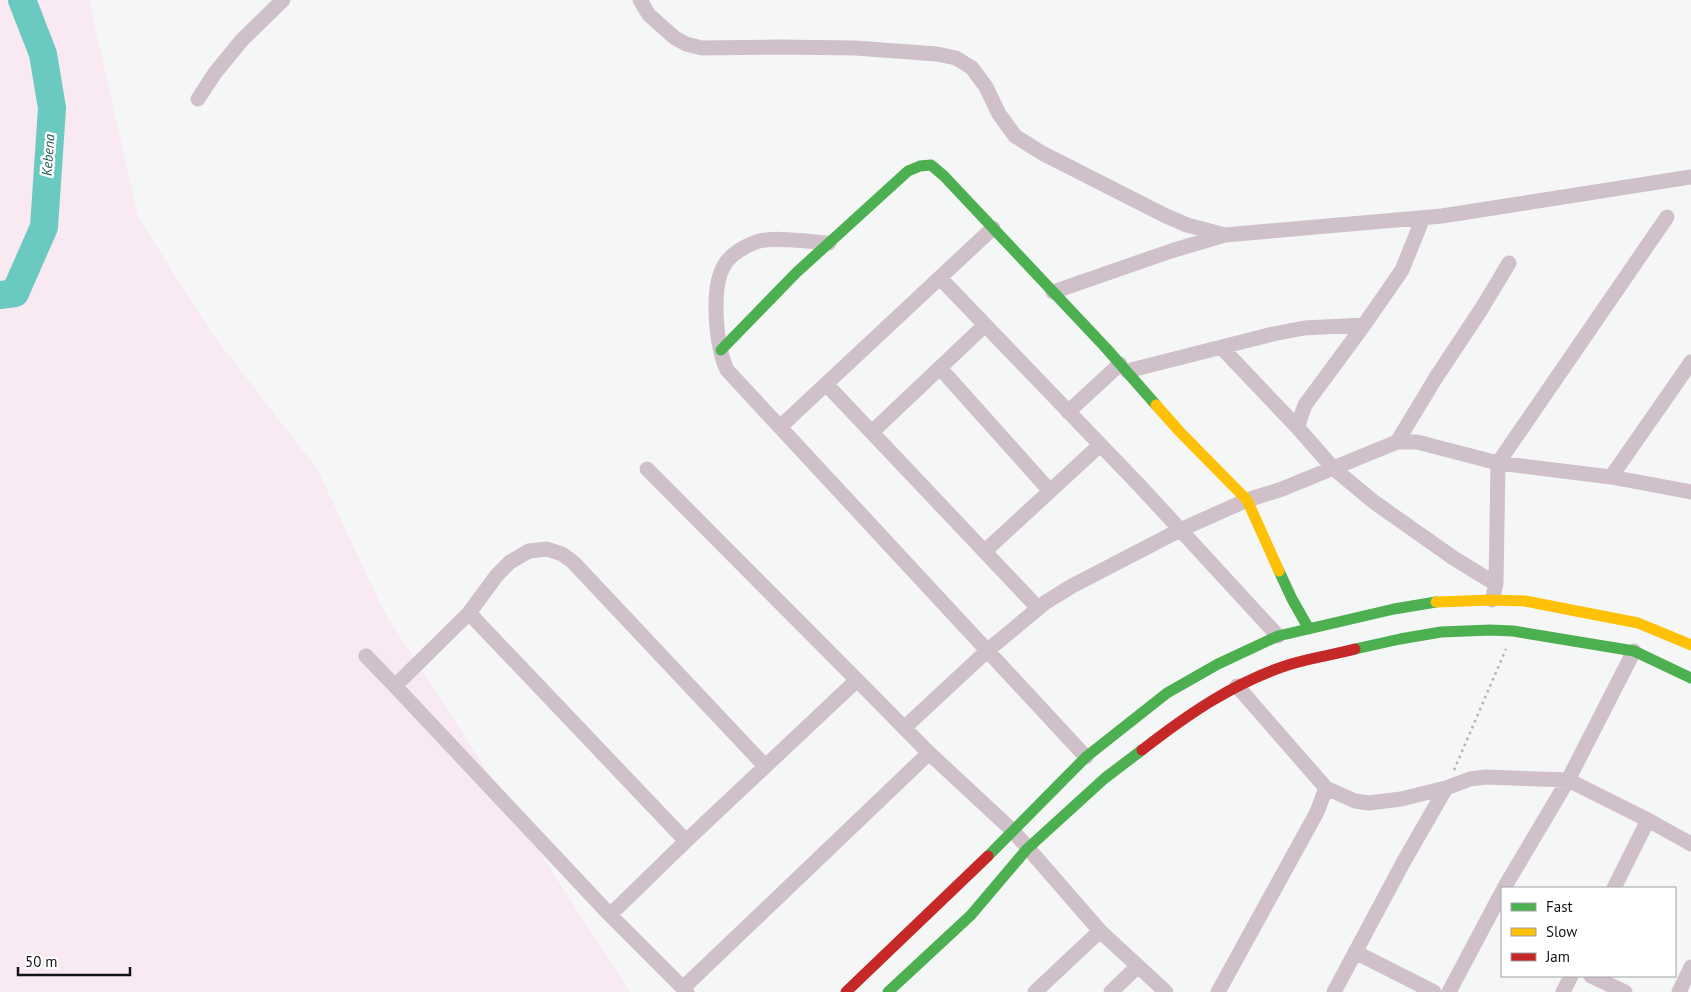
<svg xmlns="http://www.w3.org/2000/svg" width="1691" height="992" viewBox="0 0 1691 992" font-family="'PT Sans',sans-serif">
<rect width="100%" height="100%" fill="#f5f7f7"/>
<!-- green -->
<path fill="#f9e9f3" d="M 0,0 L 89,0 L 138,217 L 211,332 L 318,470 L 383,610 L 630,992 L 0,992 Z"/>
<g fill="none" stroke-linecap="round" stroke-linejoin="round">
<!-- river -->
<path stroke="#6acabf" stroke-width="28" d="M 0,295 L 15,293 L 44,227 L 52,108 L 43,54 L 22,0"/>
<!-- path -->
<path stroke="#b9afb5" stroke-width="2.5" stroke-dasharray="2.5 4" stroke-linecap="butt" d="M 1454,770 L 1506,649"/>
<!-- street -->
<path stroke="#d0c0ca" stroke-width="15" d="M 640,0 L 649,15 L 675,38 L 686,44 L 702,48 L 779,47 L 855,48 L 937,54 L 956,58 L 972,68 L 986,87 L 999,114 L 1015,136 L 1042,153 L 1164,215 L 1187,225 L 1225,235
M 198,99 L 215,73 L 242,40 L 283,0
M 829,243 C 810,242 773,236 756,242 C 745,246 731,254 725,264 C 710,287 716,346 727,370 L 1086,757
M 940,278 L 1140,486 L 1278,636
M 1053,292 L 1171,251 L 1225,235 L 1442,216 L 1691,177
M 1221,347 L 1298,428 L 1333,468 L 1374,502 L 1455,559 L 1496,584
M 940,368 L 1050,491
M 1127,371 L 1273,334 L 1304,328 L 1364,325
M 826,384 L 1038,608
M 1068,412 L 1120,364
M 780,427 L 993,228
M 1298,428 L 1300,419 L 1305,405 L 1364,325 L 1402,270 L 1423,218
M 872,432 L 985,325
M 1397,442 L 1435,379 L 1482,308 L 1509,263
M 647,469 L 857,680
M 1611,477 L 1691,362
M 985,551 L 1100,445
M 1492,600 L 1496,584 L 1498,463 L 1667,217
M 469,613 L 686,841
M 366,656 L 395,686 L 610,915 L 687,992
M 395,686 L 469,613 L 497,575 L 510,562 L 529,551 L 547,549 L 562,554 L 573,562 L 765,766
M 1237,686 L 1326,788 L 1355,801 L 1369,803 L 1401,799 L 1446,788 L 1470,779 L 1485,777 L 1568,780 L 1648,820 L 1614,888
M 904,728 L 988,650 L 1046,602 L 1072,586 L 1180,530 L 1247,500 L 1282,489 L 1397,442 L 1417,442 L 1498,463 L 1611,477 L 1691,492
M 1648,820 L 1691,844
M 1504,888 L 1568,780 L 1634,651
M 610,915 L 686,841 L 857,680 L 929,753 L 1013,831 L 1100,931 L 1166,992
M 1355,952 L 1434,992
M 1591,976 L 1625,992
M 683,988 L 929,753
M 1035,992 L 1100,931
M 1111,992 L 1138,966
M 1218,992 L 1317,812 L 1326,788
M 1334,992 L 1404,861 L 1446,788
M 1449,992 L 1502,892
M 1563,992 L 1571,976
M 1679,992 L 1691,967"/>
<!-- fast -->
<path stroke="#4caf50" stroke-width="11" d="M 721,350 L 797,272 L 908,171 L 920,166 L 931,165 L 944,176 L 1106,348 L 1156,405
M 1279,571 L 1292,599 L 1309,629
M 1355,649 L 1400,639 L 1441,632 L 1490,630 L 1513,631 L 1634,651 L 1691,678
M 988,856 L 1086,757 L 1167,693 L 1218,664 L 1278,636 L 1394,609 L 1436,602
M 888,992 L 971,915 L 1027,849 L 1105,778 L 1142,750"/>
<!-- slow -->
<path stroke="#ffc107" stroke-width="11" d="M 1156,405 L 1180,432 L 1247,500 L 1279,571
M 1436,602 L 1492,600 L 1525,601 L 1638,623 L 1691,645"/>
<!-- jam -->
<path stroke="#c62828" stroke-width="11" d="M 1142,750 C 1187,715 1233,683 1288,665 C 1309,658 1333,655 1355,649
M 846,992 L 988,856"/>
</g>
<g text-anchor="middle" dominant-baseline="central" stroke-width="5" stroke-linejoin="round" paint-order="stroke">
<!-- water labels -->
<g font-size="14" font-style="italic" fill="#245952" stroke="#fff">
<text transform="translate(48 155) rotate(-86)">Kebena</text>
</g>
</g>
<!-- legend -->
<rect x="1501" y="887" width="175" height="90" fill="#ffffff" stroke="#a0a1a1"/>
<rect x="1511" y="903" width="25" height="8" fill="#4caf50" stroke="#a0a1a1"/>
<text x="1546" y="912" font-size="15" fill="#121413">Fast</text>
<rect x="1511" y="928" width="25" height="8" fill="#ffc107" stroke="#a0a1a1"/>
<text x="1546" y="937" font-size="15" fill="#121413">Slow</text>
<rect x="1511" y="953" width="25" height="8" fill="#c62828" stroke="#a0a1a1"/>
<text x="1546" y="962" font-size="15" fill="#121413">Jam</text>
<!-- scale -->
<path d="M18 967v8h112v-8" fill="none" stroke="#121413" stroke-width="2.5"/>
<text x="25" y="967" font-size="15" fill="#121413" stroke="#ffffff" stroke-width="4" paint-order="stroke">50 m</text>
</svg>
